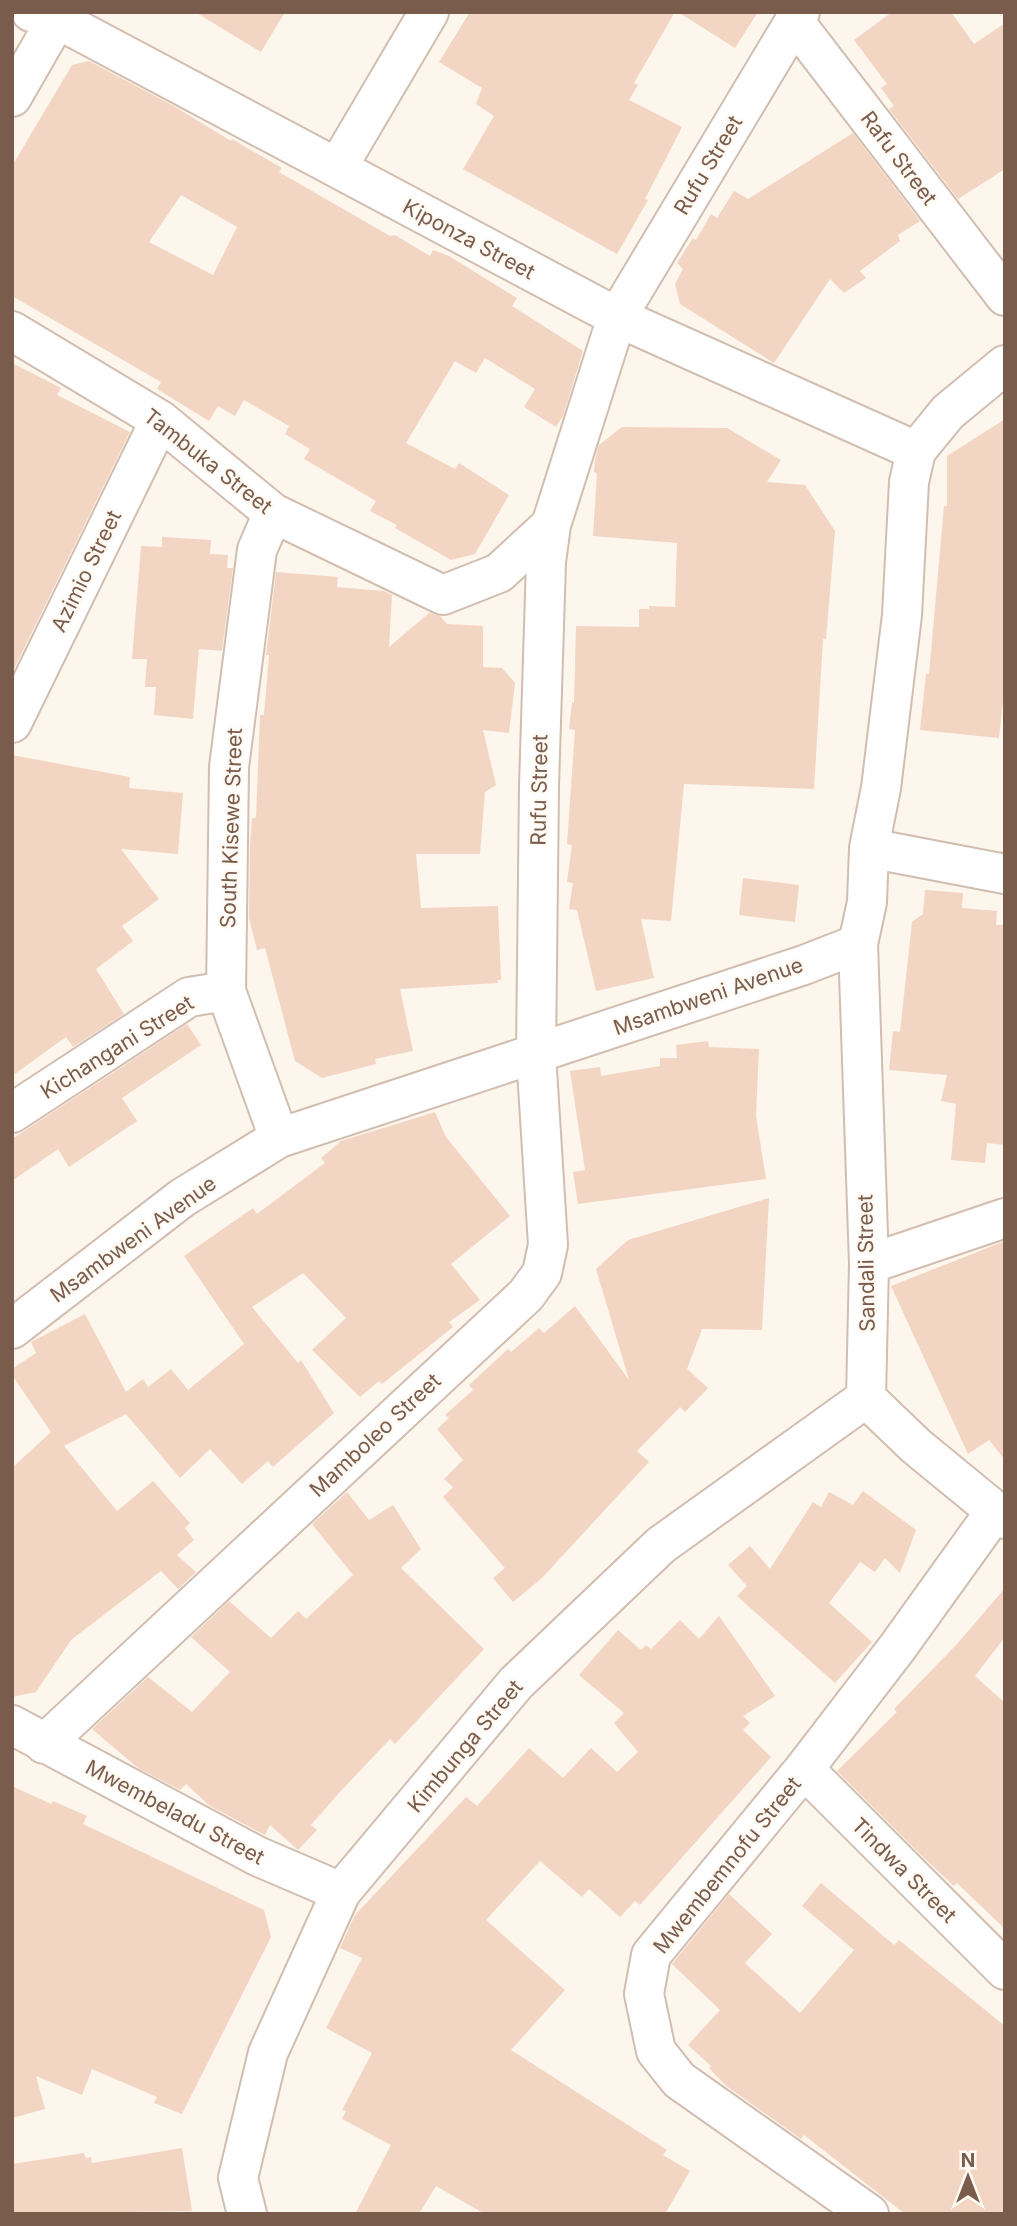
<svg xmlns="http://www.w3.org/2000/svg" width="1017" height="2226" viewBox="0 0 1017 2226" font-family="Inter,sans-serif">
<rect width="100%" height="100%" fill="#fdf6ec"/>
<!-- building -->
<path fill="#f3d5c3" fill-rule="evenodd" d="M 195,12 L 285,12 L 261,52 Z
M 470,12 L 675,12 L 634,83 L 638,85 L 629,100 L 682,127 L 645,199 L 648,200 L 617,254 L 463,169 L 494,116 L 476,104 L 482,88 L 439,62 Z
M 678,12 L 758,12 L 735,48 Z
M 892,12 L 951,12 L 974,44 L 1005,23 L 1005,169 L 958,199 L 889,109 L 894,106 L 881,88 L 887,84 L 854,40 Z
M 89,61 L 172,105 L 231,141 L 232,139 L 282,168 L 279,172 L 390,236 L 395,235 L 430,256 L 433,250 L 449,256 L 517,298 L 512,306 L 583,351 L 563,416 L 556,427 L 524,407 L 535,389 L 485,358 L 476,373 L 455,361 L 406,443 L 455,469 L 459,463 L 509,495 L 475,554 L 451,560 L 395,528 L 397,525 L 370,511 L 376,501 L 304,459 L 310,449 L 285,434 L 289,426 L 244,400 L 235,416 L 218,406 L 209,421 L 157,389 L 161,382 L 12,296 L 12,166 L 72,65 ZM 181,195 L 237,227 L 213,275 L 149,242 Z
M 853,133 L 920,221 L 898,235 L 900,241 L 860,271 L 866,278 L 844,293 L 830,279 L 774,363 L 680,304 L 675,284 L 683,269 L 677,263 L 693,238 L 696,240 L 711,214 L 717,218 L 734,191 L 748,199 Z
M 12,363 L 61,388 L 57,395 L 130,432 L 12,673 Z
M 1005,419 L 1005,682 L 999,738 L 920,730 L 926,674 L 929,674 L 944,506 L 947,506 L 947,456 Z
M 622,427 L 727,428 L 781,460 L 767,482 L 805,485 L 835,531 L 826,639 L 823,639 L 814,789 L 684,784 L 671,921 L 641,919 L 654,978 L 596,991 L 577,910 L 569,909 L 573,883 L 567,882 L 572,845 L 567,844 L 575,730 L 569,729 L 572,702 L 574,703 L 576,626 L 639,627 L 639,609 L 649,609 L 649,606 L 675,607 L 677,543 L 593,536 L 597,473 L 594,472 L 595,460 L 599,445 Z
M 162,537 L 211,540 L 210,554 L 228,555 L 227,568 L 233,568 L 222,651 L 199,649 L 193,719 L 154,715 L 156,687 L 145,687 L 147,659 L 132,659 L 141,546 L 162,547 Z
M 276,572 L 338,577 L 337,587 L 384,591 L 392,595 L 389,647 L 429,613 L 440,616 L 447,624 L 483,626 L 483,667 L 502,668 L 515,683 L 509,733 L 483,730 L 496,785 L 485,792 L 480,854 L 416,854 L 421,908 L 498,906 L 501,980 L 497,980 L 498,983 L 400,989 L 413,1051 L 375,1059 L 376,1064 L 322,1078 L 295,1061 L 265,948 L 257,950 L 249,918 L 250,845 L 252,818 L 256,818 L 260,715 L 264,715 L 269,655 L 266,655 Z
M 12,755 L 130,777 L 129,788 L 183,793 L 178,854 L 121,849 L 159,899 L 122,926 L 133,941 L 96,969 L 124,1014 L 73,1047 L 66,1037 L 12,1076 Z
M 743,878 L 799,885 L 795,922 L 739,915 Z
M 925,890 L 963,893 L 962,908 L 997,911 L 996,925 L 1005,925 L 1005,1145 L 987,1143 L 985,1163 L 951,1160 L 956,1104 L 941,1101 L 947,1075 L 889,1070 L 893,1031 L 900,1032 L 912,922 L 923,914 Z
M 187,1024 L 201,1045 L 122,1098 L 137,1121 L 69,1167 L 58,1149 L 12,1181 L 12,1139 Z
M 708,1041 L 709,1047 L 759,1049 L 756,1116 L 766,1179 L 578,1204 L 573,1172 L 585,1170 L 570,1071 L 600,1067 L 601,1076 L 660,1066 L 660,1058 L 677,1058 L 676,1045 Z
M 435,1112 L 446,1137 L 510,1216 L 451,1264 L 480,1300 L 449,1322 L 453,1327 L 382,1384 L 379,1381 L 360,1397 L 312,1350 L 346,1318 L 303,1273 L 252,1307 L 298,1363 L 301,1360 L 334,1413 L 273,1467 L 268,1461 L 242,1484 L 210,1449 L 180,1478 L 126,1414 L 64,1446 L 117,1511 L 153,1481 L 190,1523 L 185,1528 L 194,1540 L 177,1555 L 196,1572 L 178,1589 L 161,1571 L 71,1640 L 36,1692 L 12,1697 L 12,1468 L 51,1432 L 12,1375 L 12,1369 L 36,1353 L 31,1342 L 85,1314 L 126,1392 L 143,1379 L 148,1387 L 171,1369 L 188,1390 L 244,1344 L 184,1256 L 253,1208 L 257,1214 L 325,1163 L 321,1158 L 341,1141 Z
M 769,1198 L 762,1330 L 702,1329 L 687,1369 L 708,1388 L 685,1412 L 680,1407 L 637,1451 L 649,1462 L 542,1578 L 513,1602 L 493,1578 L 505,1568 L 443,1497 L 453,1487 L 444,1479 L 463,1460 L 437,1429 L 449,1418 L 445,1415 L 473,1390 L 469,1385 L 508,1349 L 511,1352 L 539,1328 L 544,1333 L 575,1306 L 629,1380 L 596,1269 L 628,1240 Z
M 1005,1241 L 1005,1460 L 989,1440 L 968,1454 L 891,1286 Z
M 863,1491 L 916,1530 L 900,1573 L 885,1558 L 875,1572 L 860,1562 L 829,1603 L 872,1642 L 835,1683 L 737,1596 L 747,1586 L 728,1565 L 750,1546 L 770,1569 L 813,1502 L 821,1507 L 829,1492 L 853,1505 Z
M 347,1492 L 369,1520 L 393,1505 L 421,1549 L 401,1568 L 484,1649 L 395,1744 L 390,1739 L 339,1793 L 311,1825 L 317,1830 L 298,1850 L 270,1825 L 265,1835 L 210,1806 L 186,1784 L 180,1790 L 138,1768 L 92,1729 L 148,1677 L 192,1712 L 230,1672 L 191,1637 L 229,1601 L 271,1638 L 298,1611 L 306,1619 L 353,1575 L 312,1524 Z
M 1005,1588 L 1005,1637 L 975,1676 L 1005,1703 L 1005,1929 L 957,1883 L 954,1886 L 921,1855 L 837,1771 L 897,1712 L 894,1709 L 957,1644 Z
M 719,1616 L 775,1696 L 743,1716 L 750,1723 L 743,1730 L 771,1757 L 640,1905 L 635,1901 L 620,1917 L 589,1889 L 582,1897 L 540,1861 L 486,1920 L 565,1990 L 511,2050 L 667,2150 L 663,2155 L 690,2171 L 665,2214 L 485,2214 L 436,2186 L 419,2214 L 355,2214 L 391,2145 L 342,2119 L 346,2111 L 342,2110 L 372,2053 L 326,2028 L 362,1958 L 340,1948 L 355,1915 L 466,1797 L 477,1806 L 529,1748 L 563,1778 L 591,1748 L 617,1772 L 638,1752 L 614,1723 L 624,1713 L 579,1675 L 618,1630 L 641,1650 L 646,1645 L 651,1649 L 680,1620 L 699,1639 Z
M 12,1786 L 51,1804 L 53,1801 L 87,1816 L 83,1824 L 264,1910 L 271,1937 L 182,2114 L 154,2103 L 157,2097 L 92,2069 L 82,2095 L 36,2076 L 45,2109 L 12,2118 Z
M 821,1883 L 894,1945 L 899,1940 L 1005,2026 L 1005,2214 L 905,2214 L 804,2135 L 801,2139 L 725,2085 L 709,2068 L 711,2066 L 688,2045 L 720,2010 L 672,1964 L 729,1894 L 772,1934 L 745,1963 L 800,2013 L 854,1950 L 802,1906 Z
M 182,2148 L 192,2211 L 12,2214 L 12,2164 L 84,2153 L 86,2158 L 91,2157 L 92,2163 Z"/>
<g fill="none" stroke-linecap="round" stroke-linejoin="round">
<!-- minor casing -->
<g stroke="#d1beb0" stroke-width="42">
<path id="minor" d="M 31,12 L 57,19 L 617,317 L 916,451
M 794,21 L 1005,296
M 12,97 L 61,12
M 337,168 L 429,12
M 12,331 L 160,420 L 273,513 L 443,595 L 499,573 L 551,525
M 273,513 L 257,550 L 229,767 L 226,991 L 279,1138
M 12,723 L 160,420
M 869,848 L 1005,874
M 858,944 L 869,1264 L 866,1398 L 916,1446 L 1005,1519
M 12,1113 L 189,997 L 226,991
M 869,1264 L 1005,1218
M 12,1329 L 182,1198 L 279,1138 L 804,965 L 858,944 L 867,902 L 869,848 L 881,788 L 902,615 L 909,482 L 916,451 L 948,412 L 1005,365
M 12,1725 L 257,1856 L 341,1892
M 44,1744 L 526,1295 L 542,1273 L 548,1245 L 536,1054 L 539,786 L 546,562 L 551,525 L 617,317 L 800,12
M 804,1769 L 1005,1970
M 247,2214 L 238,2178 L 268,2053 L 341,1892 L 516,1683 L 661,1545 L 866,1398
M 869,2214 L 679,2080 L 656,2051 L 644,1994 L 651,1955 L 804,1769 L 897,1648 L 994,1513"/>
</g>
<!-- minor -->
<use href="#minor" stroke="#fff" stroke-width="38"/>
</g>
<g text-anchor="middle" dominant-baseline="central" stroke-width="5" stroke-linejoin="round" paint-order="stroke">
<!-- street labels -->
<g font-size="21" fill="#7a5c4d" stroke="#fffaf3">
<text transform="translate(899 158) rotate(53)">Rafu Street</text>
<text transform="translate(708 165) rotate(-59)">Rufu Street</text>
<text transform="translate(469 239) rotate(28)">Kiponza Street</text>
<text transform="translate(208 461) rotate(38)">Tambuka Street</text>
<text transform="translate(86 571) rotate(-64)">Azimio Street</text>
<text transform="translate(539 790) rotate(-89)">Rufu Street</text>
<text transform="translate(231 828) rotate(-88)">South Kisewe Street</text>
<text transform="translate(708 996) rotate(-19)">Msambweni Avenue</text>
<text transform="translate(117 1047) rotate(-32)">Kichangani Street</text>
<text transform="translate(133 1239) rotate(-36)">Msambweni Avenue</text>
<text transform="translate(866 1263) rotate(-91)">Sandali Street</text>
<text transform="translate(375 1435) rotate(-43)">Mamboleo Street</text>
<text transform="translate(465 1746) rotate(-50)">Kimbunga Street</text>
<text transform="translate(175 1812) rotate(28)">Mwembeladu Street</text>
<text transform="translate(727 1865) rotate(-51)">Mwembemnofu Street</text>
<text transform="translate(904 1870) rotate(45)">Tindwa Street</text>
</g>
</g>
<!-- border -->
<rect width="1017" height="2226" fill="none" stroke="#7a5c4d" stroke-width="28"/>
<!-- north arrow -->
<g transform="translate(968 2177)" stroke="#fffaf3" stroke-width="5" paint-order="stroke">
<path d="M0-5L12 26L0 18L-12 26Z" fill="#7a5c4d"/>
<text y="-10" font-size="19" font-weight="bold" text-anchor="middle" fill="#7a5c4d">N</text>
</g>
</svg>
